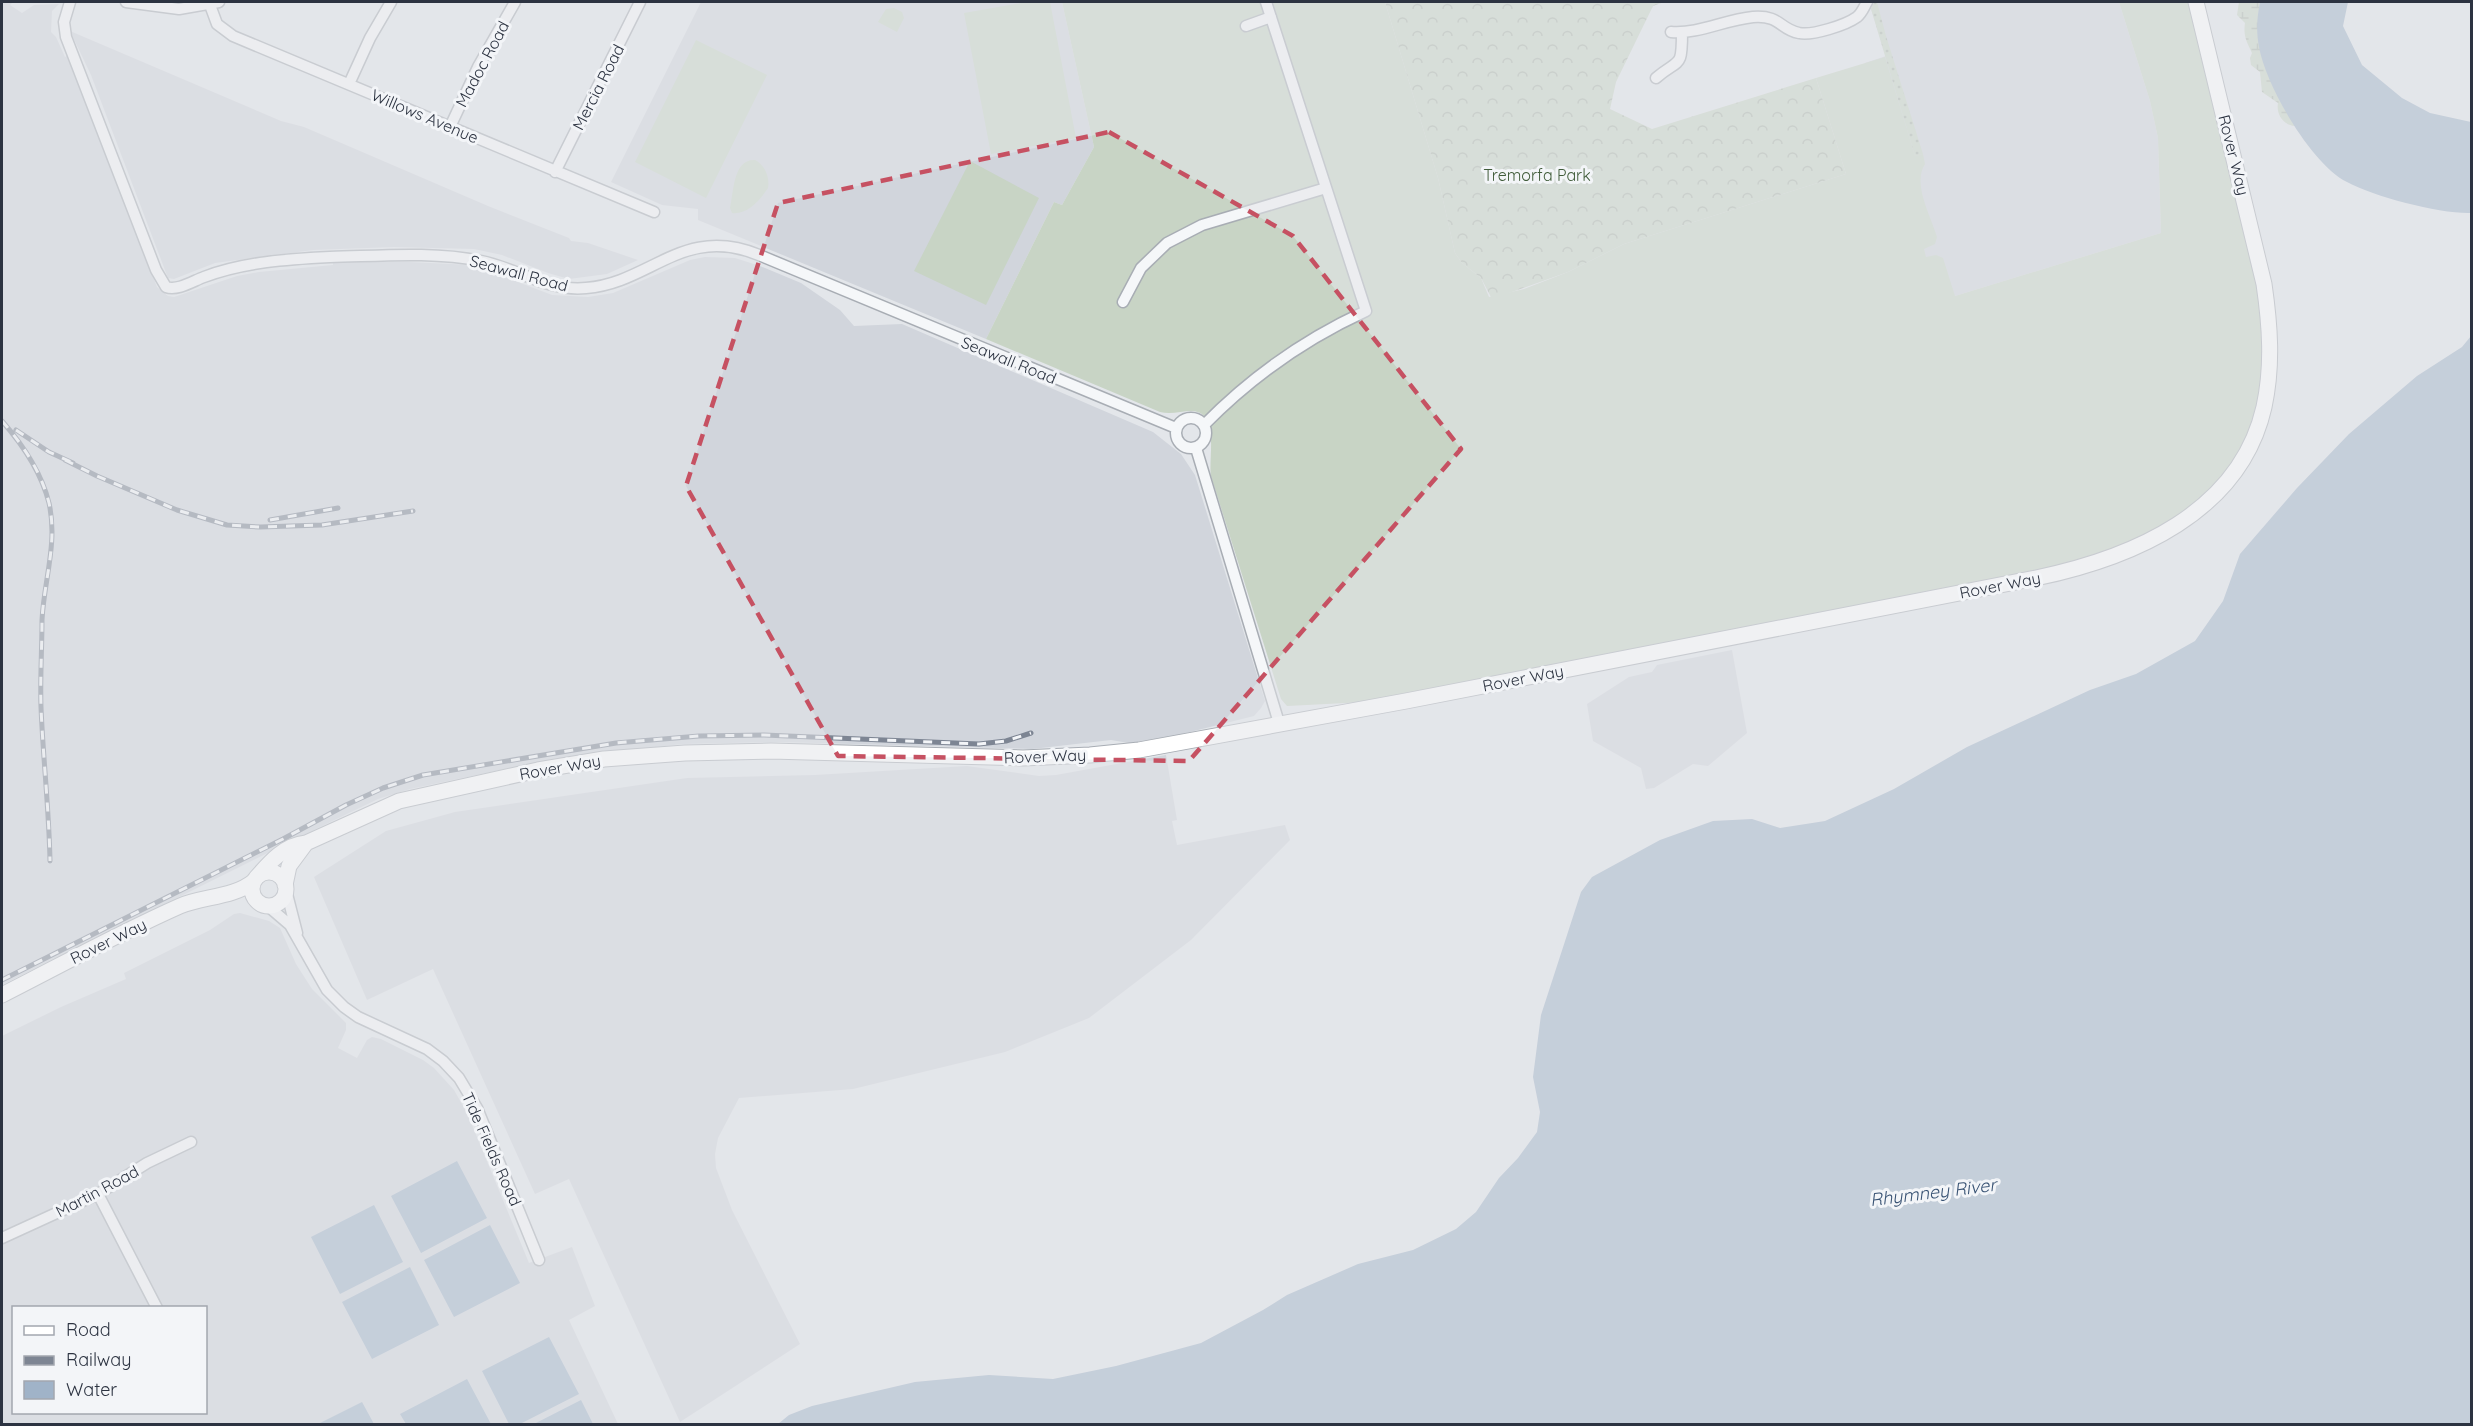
<svg xmlns="http://www.w3.org/2000/svg" width="2473" height="1426" viewBox="0 0 2473 1426" font-family="Quicksand,sans-serif">
<defs>
<pattern id="forest-crowns" width="20" height="18" patternUnits="userSpaceOnUse" patternTransform="scale(1.5)"><rect width="20" height="18" fill="#c8d4c5"/><path d="M2 6a3 3 0 1 1 6 0M12 15a3 3 0 1 1 6 0" fill="none" stroke="#acb6aa"/></pattern>
<pattern id="wetland-marsh" width="20" height="14" patternUnits="userSpaceOnUse" patternTransform="scale(1.5)"><rect width="20" height="14" fill="#c8d4c5"/><path d="M1 5h8M5 5V1M11 12h8M15 12V8" fill="none" stroke="#acb6aa"/></pattern>
<pattern id="garden-dots" width="8" height="8" patternUnits="userSpaceOnUse" patternTransform="scale(1.5)"><rect width="8" height="8" fill="#c8d4c5"/><path d="M2 2h.1M6 6h.1" fill="none" stroke="#acb6aa" stroke-width="1.8" stroke-linecap="round"/></pattern>
</defs>
<rect width="100%" height="100%" fill="#e3e6ea"/>
<!-- built -->
<path fill="#d1d5dc" fill-rule="evenodd" d="M 2,2 L 13,2 L 10,5 L 22,13 L 34,5 L 59,4 L 52,11 L 51,32 L 56,37 L 65,57 L 67,56 L 157,287 L 168,296 L 174,297 L 237,276 L 259,272 L 333,265 L 333,262 L 409,262 L 473,265 L 552,295 L 588,297 L 613,293 L 690,260 L 705,257 L 735,258 L 760,266 L 801,283 L 840,310 L 854,326 L 902,324 L 1153,432 L 1181,454 L 1195,475 L 1265,701 L 1261,708 L 1254,716 L 1174,736 L 1129,743 L 1111,740 L 1032,749 L 779,742 L 682,744 L 553,759 L 410,789 L 378,799 L 320,827 L 2,985 Z
M 701,2 L 1062,2 L 1094,147 L 1062,205 L 1054,202 L 986,339 L 698,220 L 698,209 L 662,205 L 611,182 Z
M 1874,2 L 2119,2 L 2150,101 L 2158,138 L 2161,233 L 1955,296 L 1924,260 L 1865,63 L 1886,56 L 1871,9 Z
M 70,31 L 281,121 L 304,127 L 488,206 L 569,238 L 571,241 L 588,243 L 638,260 L 607,274 L 569,279 L 548,273 L 502,255 L 474,249 L 394,247 L 313,250 L 215,263 L 174,279 L 168,278 L 91,75 Z
M 1732,650 L 1747,733 L 1708,766 L 1693,764 L 1654,788 L 1646,789 L 1641,768 L 1593,741 L 1587,704 L 1629,677 L 1652,672 L 1657,665 Z
M 1166,755 L 1177,820 L 1172,821 L 1177,845 L 1285,825 L 1290,840 L 1191,940 L 1089,1018 L 1005,1052 L 853,1089 L 739,1098 L 718,1138 L 715,1154 L 716,1168 L 732,1210 L 800,1344 L 680,1422 L 569,1179 L 535,1194 L 433,969 L 367,1000 L 314,877 L 386,831 L 455,812 L 687,778 L 815,775 L 967,766 L 1039,776 L 1056,775 Z
M 240,913 L 269,921 L 280,928 L 296,964 L 312,989 L 346,1023 L 346,1030 L 338,1048 L 357,1058 L 367,1040 L 372,1037 L 381,1039 L 423,1060 L 434,1068 L 454,1090 L 467,1113 L 529,1263 L 572,1247 L 595,1306 L 569,1320 L 618,1424 L 2,1424 L 2,1036 L 61,1007 L 126,979 L 124,973 L 210,930 L 234,914 ZM 14,1308 L 206,1308 L 206,1412 L 14,1412 Z"/>
<!-- grass -->
<path fill="#c8d4c5" d="M 1027,2 L 1050,2 L 1076,138 L 991,154 L 964,13 Z
M 1062,2 L 1385,2 L 1438,178 L 1455,253 L 1462,263 L 1481,278 L 1489,297 L 1524,289 L 1568,272 L 1624,244 L 1846,174 L 1816,78 L 1885,57 L 1915,156 L 1923,154 L 1925,164 C 1912,184 1931,216 1937,237 L 1935,244 L 1924,249 L 1926,257 L 1936,255 L 1943,258 L 1955,296 L 2161,233 L 2158,138 L 2150,101 L 2119,2 L 2188,2 C 2196,21 2199,43 2204,63 C 2214,103 2224,142 2234,182 C 2269,320 2299,458 2145,535 C 2133,541 2121,548 2108,553 C 2085,561 2061,566 2038,572 L 1365,702 L 1287,706 L 1281,699 L 1211,476 C 1208,458 1220,412 1192,411 C 1181,411 1171,415 1160,412 L 986,339 L 1054,202 L 1062,205 L 1094,147 Z
M 894,8 L 902,12 L 904,18 L 897,32 L 878,22 L 886,9 Z
M 696,40 L 767,75 L 706,198 L 635,162 Z
M 755,160 C 765,165 770,178 768,188 C 760,200 747,215 732,213 L 730,208 C 734,191 733,159 755,160 Z
M 970,161 L 1039,198 L 986,305 L 914,271 Z"/>
<!-- forest -->
<path fill="url(#forest-crowns)" d="M 1385,2 L 1664,2 L 1653,6 L 1616,82 L 1610,109 L 1652,129 L 1816,78 L 1846,174 L 1624,244 L 1568,272 L 1492,299 L 1481,278 L 1462,263 L 1455,253 L 1438,178 Z"/>
<!-- wetland -->
<path fill="url(#wetland-marsh)" d="M 2239,2 L 2260,2 C 2252,52 2272,83 2295,126 C 2283,125 2276,114 2278,103 L 2262,92 L 2260,72 L 2251,65 L 2250,58 L 2252,53 C 2247,42 2243,36 2245,23 L 2237,15 Z"/>
<!-- garden -->
<path fill="url(#garden-dots)" d="M 1874,2 L 1877,2 L 1886,36 L 1923,154 L 1915,156 L 1871,9 Z"/>
<!-- water -->
<path fill="#a0b3c8" d="M 2260,2 L 2348,2 L 2343,26 L 2362,65 L 2402,98 L 2430,113 L 2471,122 L 2471,213 C 2440,214 2375,197 2347,182 C 2311,164 2266,86 2259,47 C 2256,31 2257,17 2260,2 Z
M 2471,336 L 2471,1424 L 778,1424 L 789,1415 L 812,1406 L 915,1382 L 989,1375 L 1053,1379 L 1116,1366 L 1201,1343 L 1263,1310 L 1287,1295 L 1358,1264 L 1413,1250 L 1456,1229 L 1476,1212 L 1499,1178 L 1518,1158 L 1537,1132 L 1540,1112 L 1533,1077 L 1541,1015 L 1581,892 L 1592,877 L 1660,840 L 1713,821 L 1752,819 L 1780,828 L 1825,821 L 1894,789 L 1967,747 L 2090,690 L 2136,674 L 2195,641 L 2223,601 L 2240,554 L 2297,488 L 2349,434 L 2417,376 L 2462,347 Z
M 457,1161 L 487,1218 L 421,1253 L 391,1196 Z
M 374,1205 L 403,1262 L 340,1294 L 311,1237 Z
M 490,1225 L 520,1283 L 454,1317 L 424,1260 Z
M 410,1267 L 439,1325 L 372,1359 L 342,1302 Z
M 549,1337 L 579,1394 L 520,1424 L 509,1424 L 482,1371 Z
M 467,1379 L 491,1424 L 406,1424 L 400,1414 Z
M 581,1400 L 593,1424 L 534,1424 Z
M 362,1402 L 374,1424 L 318,1424 Z"/>
<g fill="none" stroke-linecap="round" stroke-linejoin="round">
<!-- street casing -->
<g stroke="#a8adb4" stroke-width="13">
<path id="street" d="M 70,2 L 64,22 L 66,37 L 156,270 L 166,287 C 178,291 193,281 204,277 C 243,262 289,259 330,257 C 379,256 432,251 481,261 C 517,268 548,292 586,288 C 651,283 683,224 759,255 L 1176,428
M 126,2 L 179,9 L 219,2
M 210,5 L 217,24 L 233,36 L 654,212
M 1246,26 L 1271,17
M 1671,32 C 1699,34 1724,20 1753,17 C 1781,15 1779,29 1799,33 C 1812,36 1846,25 1857,17 C 1862,13 1864,7 1867,2
M 1656,78 C 1679,58 1682,70 1682,33
M 349,84 L 370,38 L 391,2
M 450,127 L 478,67 L 515,2
M 555,172 L 640,2
M 1123,302 L 1141,268 L 1167,243 L 1202,225 L 1326,188
M1176 433a15 15 0 1 1 30 0a15 15 0 1 1-30 0Z
M 1204,425 C 1251,377 1305,339 1366,311 L 1266,2
M 1196,448 L 1279,723
M 286,890 L 297,933
M 269,907 L 290,925 L 327,990 L 344,1007 L 358,1017 L 427,1049 L 443,1061 L 459,1078 L 477,1108 L 539,1260
M 98,1194 L 157,1308
M 2,1238 L 98,1194 L 147,1163 L 191,1142"/>
</g>
<!-- secondary casing -->
<g stroke="#a8adb4" stroke-width="17">
<path id="secondary" d="M252 889a17 17 0 1 1 34 0a17 17 0 1 1-34 0Z
M 256,878 C 269,863 284,845 306,843 L 399,801 L 538,770 L 604,759 L 685,753 L 771,751 L 1023,758 L 1090,755 L 1139,750 L 1406,701 L 2036,578 C 2132,558 2240,513 2264,407 C 2273,366 2270,325 2264,284 L 2196,2
M 285,885 L 289,866 L 306,843
M 2,995 C 61,965 119,933 180,906 C 203,896 233,898 254,881"/>
</g>
<!-- street -->
<use href="#street" stroke="#f5f7f9" stroke-width="10"/>
<!-- secondary -->
<use href="#secondary" stroke="#fff" stroke-width="15"/>
<!-- rail casing -->
<g stroke="#7d8593" stroke-width="5">
<path id="rail" d="M 2,421 C 23,445 41,471 49,503 C 58,543 44,580 42,620 C 42,649 40,678 41,707 C 43,758 49,809 50,861
M 16,430 L 49,452 L 73,463
M 65,460 L 97,476 L 177,510 L 227,525 L 260,527 L 322,525 L 413,511
M 270,520 L 338,508
M 2,980 L 283,839 L 346,805 L 383,788 L 423,775 L 616,743 L 699,736 L 764,735 L 979,744 L 1006,741 L 1031,733"/>
</g>
<!-- rail -->
<use href="#rail" stroke="#f3f5f8" stroke-width="3" stroke-dasharray="9" stroke-linecap="butt"/>
</g>
<!-- marked area -->
<path d="M0 0H2473V1426H0ZM 1109,132 L 1293,236 L 1461,449 L 1189,761 L 838,756 L 686,486 L 778,203 Z" fill="#e3e6ea" fill-opacity=".55" fill-rule="evenodd"/>
<path fill="none" stroke="#c65162" stroke-width="4.5" stroke-dasharray="12 8" stroke-linejoin="round" d="M 1109,132 L 1293,236 L 1461,449 L 1189,761 L 838,756 L 686,486 L 778,203 Z"/>
<g text-anchor="middle" dominant-baseline="central" stroke-width="6" stroke-linejoin="round" paint-order="stroke">
<!-- street labels -->
<g font-size="16" fill="#2c3341" stroke="#f3f5f8">
<text transform="translate(482 64) rotate(-62)">Madoc Road</text>
<text transform="translate(598 87) rotate(-63)">Mercia Road</text>
<text transform="translate(425 116) rotate(23)">Willows Avenue</text>
<text transform="translate(2234 155) rotate(76)">Rover Way</text>
<text transform="translate(519 273) rotate(15)">Seawall Road</text>
<text transform="translate(1009 360) rotate(22)">Seawall Road</text>
<text transform="translate(2000 585) rotate(-11)">Rover Way</text>
<text transform="translate(1523 678) rotate(-11)">Rover Way</text>
<text transform="translate(1045 756) rotate(-2)">Rover Way</text>
<text transform="translate(560 767) rotate(-10)">Rover Way</text>
<text transform="translate(108 941) rotate(-26)">Rover Way</text>
<text transform="translate(492 1149) rotate(66)">Tide Fields Road</text>
<text transform="translate(97 1191) rotate(-28)">Martin Road</text>
</g>
<!-- park labels -->
<g font-size="16" fill="#405c3a" stroke="#f3f5f8">
<text x="1537" y="175">Tremorfa Park</text>
</g>
<!-- water labels -->
<g font-size="18" font-style="italic" fill="#385273" stroke="#f3f5f8">
<text transform="translate(1933 1192) rotate(-7)">Rhymney River</text>
</g>
</g>
<!-- border -->
<rect width="2473" height="1426" fill="none" stroke="#2c3341" stroke-width="6"/>
<!-- legend -->
<rect x="12" y="1306" width="195" height="108" fill="#f3f5f8" stroke="#a3a7af" stroke-width="1.5"/>
<rect x="24" y="1326" width="30" height="9" fill="#ffffff" stroke="#a3a7af" stroke-width="1.5"/>
<text x="66" y="1336" font-size="18" fill="#2c3341">Road</text>
<rect x="24" y="1356" width="30" height="9" fill="#7d8593" stroke="#a3a7af" stroke-width="1.5"/>
<text x="66" y="1366" font-size="18" fill="#2c3341">Railway</text>
<rect x="24" y="1381" width="30" height="18" fill="#a0b3c8" stroke="#a3a7af" stroke-width="1.5"/>
<text x="66" y="1396" font-size="18" fill="#2c3341">Water</text>
</svg>
